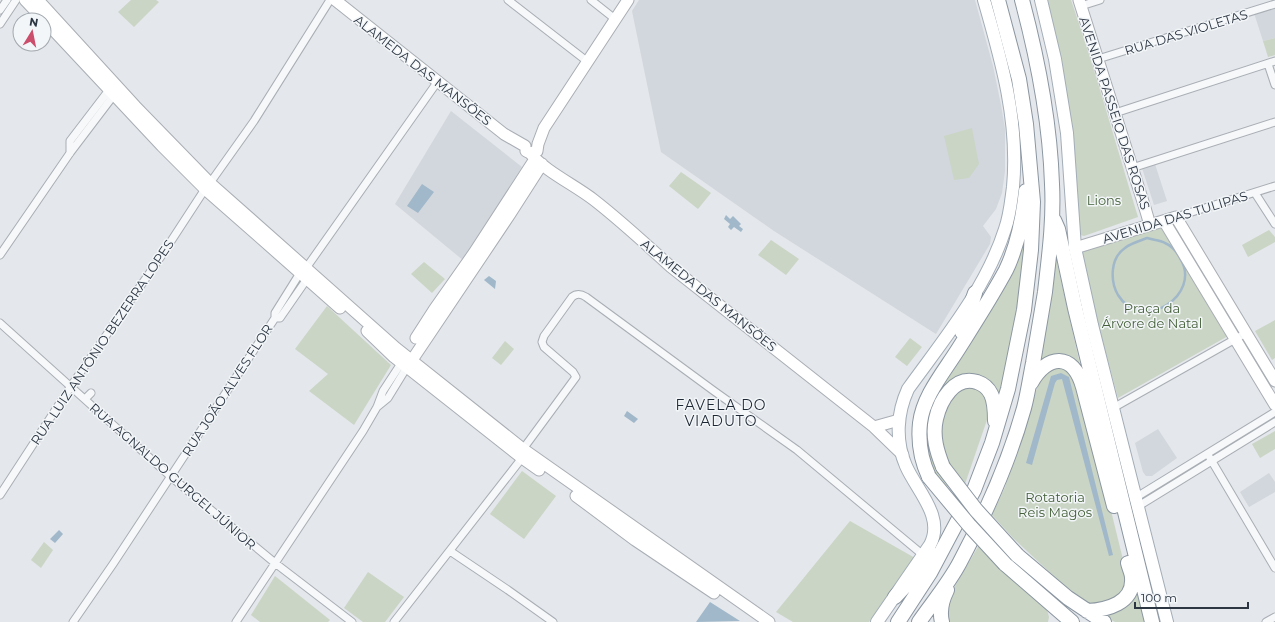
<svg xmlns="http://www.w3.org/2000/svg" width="1275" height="622" viewBox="0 0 1275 622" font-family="Montserrat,sans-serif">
<rect width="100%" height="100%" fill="#e4e7eb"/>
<!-- built -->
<path fill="#d2d7dd" d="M 639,0 L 975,0 L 993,66 L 1001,105 L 1005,129 L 1005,171 L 1002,193 L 996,209 L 983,226 L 991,237 L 990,244 L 936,334 L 774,231 L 661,152 L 632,11 Z
M 1275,6 L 1275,38 L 1263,41 L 1254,13 Z
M 451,111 L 522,167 L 464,261 L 395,204 Z
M 1155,164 L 1167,201 L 1154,205 L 1142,168 Z
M 1158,429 L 1177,458 L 1152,476 L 1146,476 L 1143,472 L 1135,443 Z
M 1269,473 L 1275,482 L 1275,492 L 1249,507 L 1240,492 Z"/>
<!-- green -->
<path fill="#cad5c5" d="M 131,0 L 156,0 L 159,2 L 134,27 L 118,12 Z
M 1048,0 L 1071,0 C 1096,72 1116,145 1138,217 L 1084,236 L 1080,235 L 1061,64 Z
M 1275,38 L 1275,55 L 1268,57 L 1263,41 Z
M 972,128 L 979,164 L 969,178 L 954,180 L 944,136 Z
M 681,172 L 711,193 L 698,209 L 669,186 Z
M 1026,218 L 1022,283 L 1000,399 C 987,379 986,374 961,376 L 933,412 L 950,484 L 946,488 C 942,482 935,475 932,467 C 922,446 924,427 930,405 Z
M 1165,226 L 1228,336 L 1118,398 L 1079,252 Z
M 1269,230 L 1275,237 L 1275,242 L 1248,257 L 1242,245 Z
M 771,240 L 799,259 L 786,275 L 758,255 Z
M 1053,245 L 1081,369 L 1037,366 Z
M 424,262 L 445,279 L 432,293 L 411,274 Z
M 327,306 L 391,365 L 354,425 L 309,391 L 328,374 L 295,349 Z
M 1275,320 L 1275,358 L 1272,360 L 1255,331 Z
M 910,338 L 922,347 L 907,366 L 895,357 Z
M 505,341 L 514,349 L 501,365 L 492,358 Z
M 1053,365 L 1077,372 L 1128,580 L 1122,593 L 1113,600 L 1099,604 L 1087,603 L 1075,596 L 1013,538 L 992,515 L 1005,487 L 1039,382 L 1044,372 Z
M 972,385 L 985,392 L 989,403 L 988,417 L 965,484 L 951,469 L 939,438 L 944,408 L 953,393 Z
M 1275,431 L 1275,449 L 1260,458 L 1252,444 Z
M 522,471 L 556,496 L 524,539 L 490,514 Z
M 850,521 L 915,558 L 869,622 L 793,622 L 776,612 Z
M 44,542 L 53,550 L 41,568 L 31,560 Z
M 979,545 L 1046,606 L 1049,617 L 1048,622 L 946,622 L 944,605 Z
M 368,572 L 404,597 L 385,622 L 363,622 L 344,608 Z
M 275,576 L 330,620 L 328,622 L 260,622 L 251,615 Z
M 1136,581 L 1146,622 L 1115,622 L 1100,614 Z"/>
<!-- water -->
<path fill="#a0b8ca" d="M 422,184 L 434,192 L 418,213 L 407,206 Z
M 726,215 L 730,219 L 733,216 L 741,224 L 739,226 L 743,229 L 741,232 L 734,227 L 731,230 L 728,227 L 730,224 L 724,219 Z
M 489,276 L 496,281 L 495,289 L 484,280 Z
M 1061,373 L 1069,377 L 1113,555 L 1109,556 L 1062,379 L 1057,380 L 1055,383 L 1032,465 L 1026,463 L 1051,376 Z
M 627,411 L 638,419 L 634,423 L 624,416 Z
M 59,530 L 63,534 L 55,543 L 50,539 Z
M 710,602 L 740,621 L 696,622 Z"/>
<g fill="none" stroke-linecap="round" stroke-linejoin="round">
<!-- stream -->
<path stroke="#a0b8ca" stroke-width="2.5" d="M 1147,238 C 1153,240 1160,240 1165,243 C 1172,246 1177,252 1180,258 C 1203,295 1142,334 1118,295 C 1110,281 1110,258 1125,248 C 1131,243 1140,241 1147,238 Z"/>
<!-- street casing -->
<g stroke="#a9aeb5" stroke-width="9">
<path id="street" d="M 508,0 L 588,62
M 591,0 L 615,19
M 1081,6 L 1100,0
M 0,10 L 7,0
M 0,24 L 16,0
M 1098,59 L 1275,4
M 1268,64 L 1275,85
M 1115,113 L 1275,61
M 70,153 L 70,141 L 109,90
M 1132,168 L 1275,122
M 210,183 L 254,121 L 330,0
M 1255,193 L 1275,224
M 1176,217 L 1275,186
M 0,255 L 70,153 L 114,95
M 304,271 L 438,81
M 275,318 L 280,318 L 307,279
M 0,323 L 170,476 L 275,563 L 352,622
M 85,399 L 91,393
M 377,407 L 388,398 L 407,367
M 1113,408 L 1246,333
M 523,449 L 576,377 L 573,372 L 544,347 L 542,342 L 544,336 L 572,297 C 577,293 581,294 586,297 L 714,391 L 797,450 L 923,555
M 1210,458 L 1275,568
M 0,495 L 71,386 L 162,255 L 205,189
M 1135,498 L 1275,412
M 1137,507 L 1275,422
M 450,551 L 508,590 L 553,622
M 73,622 L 113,564 L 275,318 L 275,313 L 300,273
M 236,622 L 363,431 L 377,407 L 383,391 L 402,362
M 394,622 L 522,458
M 1266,622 L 1275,617"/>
</g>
<!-- secondary casing -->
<g stroke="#a9aeb5" stroke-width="13">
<path id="secondary" d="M 25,0 L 44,20
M 38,0 L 135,106 L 210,183 L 396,348 L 523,449 L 769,622
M 335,0 L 504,134 L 525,146
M 1079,0 L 1145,208 L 1150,225
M 44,20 L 162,146 L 205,189 L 340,308
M 526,151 L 530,153 L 537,151 L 538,144 L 544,128 L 628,0
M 530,153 C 546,172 575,185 594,200 C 621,221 646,244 671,267 L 874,427 L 903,455
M 1164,221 L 1275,405
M 1075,248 L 1176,217 L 1275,381
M 367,331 L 394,357 L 522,458 L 539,470
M 416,338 L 434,310 L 474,253 L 535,159
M 408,366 L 510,214 L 542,164
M 874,427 L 899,420
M 576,496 L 635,540 L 714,593"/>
</g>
<!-- primary casing -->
<g stroke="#a3adb7" stroke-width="14">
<path id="primary" d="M 1041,0 L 1055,59 L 1067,133 L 1075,248 L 1092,325 L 1167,622
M 877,622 L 930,545 C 945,517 917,491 906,466 C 895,441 897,413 908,389 C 944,339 986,289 1005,229 C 1010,215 1011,201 1013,187 C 1019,122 1002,62 984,0"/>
</g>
<!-- highway casing -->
<g stroke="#8b96a1" stroke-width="16">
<path id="highway" d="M 1054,220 L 1058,229 L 1075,308 L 1152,622
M 962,332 L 975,293
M 1031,383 C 1047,354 1073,352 1083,387 L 1114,506
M 943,467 C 937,452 932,436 936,419 C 940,401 954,375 977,382 C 983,384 988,388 991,394 C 995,402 995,412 995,421
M 929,477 C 921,460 918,442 920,423 C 923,397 943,373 957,351 C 974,324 991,298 1006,270 C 1018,245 1023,218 1026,191
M 1017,555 L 1068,598 L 1104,622
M 1005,564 L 1072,622
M 895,597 L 934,555
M 1087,611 C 1107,610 1134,603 1132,578 C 1132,573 1129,568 1128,563
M 898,622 L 930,573 L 974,490 L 992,443 L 1008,389 L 1024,310 L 1031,250 L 1033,202 L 1026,124 L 1019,79 L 998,0
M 919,622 C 933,602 949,583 960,562 C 986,513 1009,462 1024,408 C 1028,393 1030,378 1033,363 C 1037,339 1041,316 1045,292 C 1049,256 1054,220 1052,184 C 1050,121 1038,60 1022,0
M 942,622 C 939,610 942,600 947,590"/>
</g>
<!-- street -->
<use href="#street" stroke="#f6f8f9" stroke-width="7"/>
<!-- secondary -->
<use href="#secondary" stroke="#fff" stroke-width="11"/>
<!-- primary -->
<use href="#primary" stroke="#fff" stroke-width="12"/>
<!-- highway -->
<use href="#highway" stroke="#fff" stroke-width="14"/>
<!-- highway-bridge casing -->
<g stroke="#8b96a1" stroke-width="16" stroke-linecap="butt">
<path id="highway-bridge" d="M 943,467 L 976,510 L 1017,555
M 929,477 L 969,525 L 1005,564"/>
</g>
<!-- highway-bridge -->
<use href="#highway-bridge" stroke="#fff" stroke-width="14"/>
</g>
<g text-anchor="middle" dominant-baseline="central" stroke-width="3" stroke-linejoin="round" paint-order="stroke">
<!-- street labels -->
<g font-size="13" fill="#2c3643" stroke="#f3f6f8">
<text transform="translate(1186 32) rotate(-17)">RUA DAS VIOLETAS</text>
<text transform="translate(423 70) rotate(38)">ALAMEDA DAS MANSÕES</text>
<text transform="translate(1115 113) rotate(72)">AVENIDA PASSEIO DAS ROSAS</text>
<text transform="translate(1175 217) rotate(-17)">AVENIDA DAS TULIPAS</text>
<text transform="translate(709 295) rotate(39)">ALAMEDA DAS MANSÕES</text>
<text transform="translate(102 342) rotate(-56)">RUA LUIZ ANTÔNIO BEZERRA LOPES</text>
<text transform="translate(227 390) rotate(-57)">RUA JOÃO ALVES FLOR</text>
<text transform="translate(173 476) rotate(41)">RUA AGNALDO GURGEL JÚNIOR</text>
</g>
<!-- park labels -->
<g font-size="13" fill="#445f39" stroke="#f3f6f8">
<text x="1104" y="200">Lions</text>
<text x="1152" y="308">Praça da<tspan x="1152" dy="15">Árvore de Natal</tspan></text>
<text x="1055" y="497">Rotatoria<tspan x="1055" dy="15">Reis Magos</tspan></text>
</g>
<!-- neighbourhood labels -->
<g font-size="14" letter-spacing="1" fill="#1e2734" stroke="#f3f6f8">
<text x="721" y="405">FAVELA DO<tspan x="721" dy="16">VIADUTO</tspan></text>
</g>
</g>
<!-- north arrow -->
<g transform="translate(32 32) rotate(10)"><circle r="19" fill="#f3f6f8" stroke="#a3a9b0"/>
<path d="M0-3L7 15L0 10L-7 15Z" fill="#cb4e6c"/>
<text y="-6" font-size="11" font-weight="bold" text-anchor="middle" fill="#2c3643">N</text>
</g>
<!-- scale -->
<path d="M1135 602v6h113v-6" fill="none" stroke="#2c3643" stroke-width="2"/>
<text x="1141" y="602" font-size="12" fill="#2c3643" stroke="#f3f6f8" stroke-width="3" paint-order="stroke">100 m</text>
</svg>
